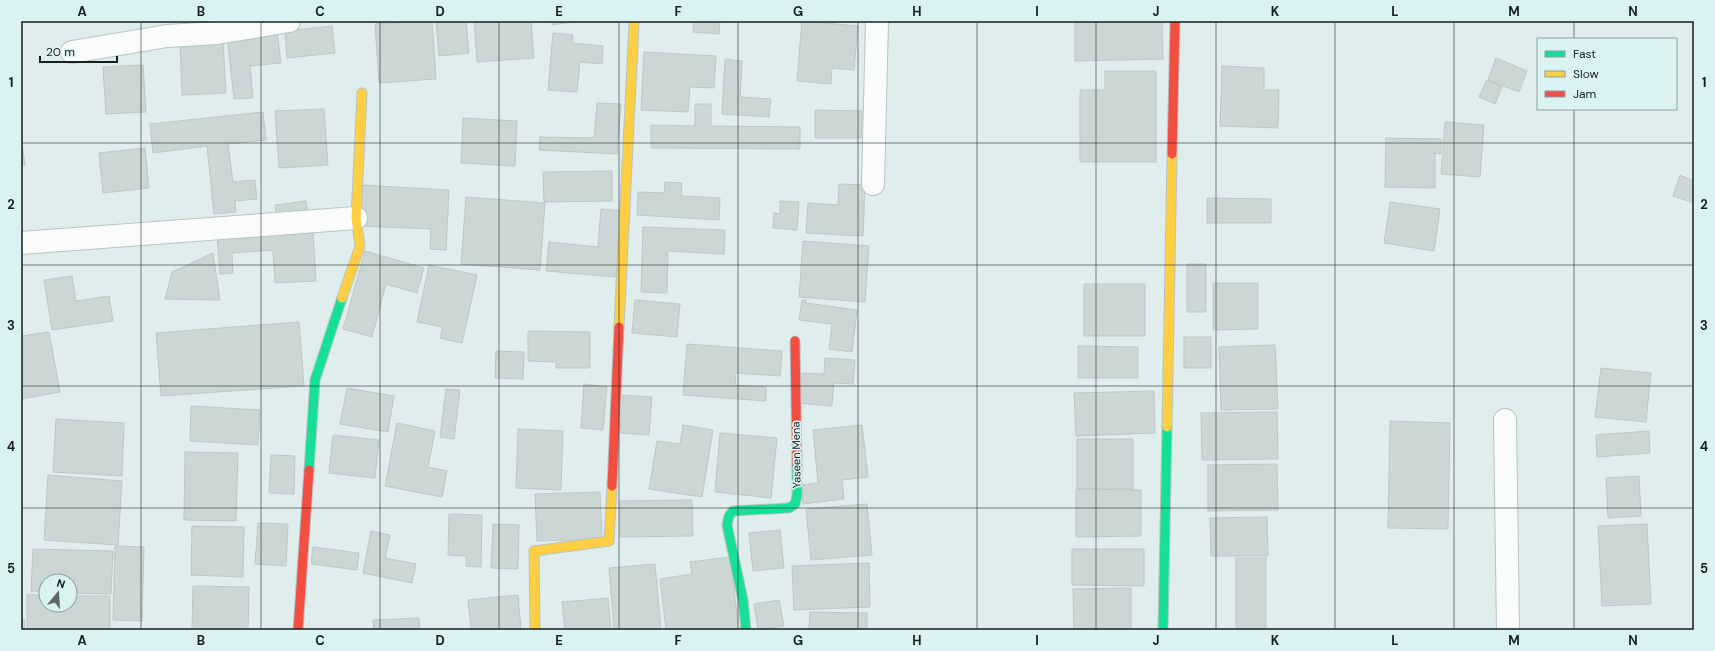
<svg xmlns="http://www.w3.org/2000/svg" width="1715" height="651" viewBox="0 0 1715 651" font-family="'DM Sans',sans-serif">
<rect width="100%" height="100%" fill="#e0eded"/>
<!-- building -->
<path fill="#ccd6d5" stroke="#bec7c6" d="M 432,21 L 436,79 L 379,83 L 375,24 Z
M 436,21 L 466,21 L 469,53 L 439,56 Z
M 474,21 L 531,21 L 534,58 L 477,62 Z
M 552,21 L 580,21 L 552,25 Z
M 676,21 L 720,21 L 719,34 L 693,32 L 694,22 Z
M 802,21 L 858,26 L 854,70 L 832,68 L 831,84 L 797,81 Z
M 1075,21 L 1162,21 L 1163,59 L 1075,61 Z
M 332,26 L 335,53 L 287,58 L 285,31 Z
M 277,31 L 281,63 L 250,66 L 253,98 L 234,99 L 227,36 Z
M 553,33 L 573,35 L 572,43 L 603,46 L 602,64 L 580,62 L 577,92 L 548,90 Z
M 223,42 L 226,93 L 182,95 L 180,43 Z
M 644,52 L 716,56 L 714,88 L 690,87 L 688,112 L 641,110 Z
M 1496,58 L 1527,71 L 1519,92 L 1488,80 Z
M 725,59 L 742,61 L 740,97 L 771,99 L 769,117 L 722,114 Z
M 143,65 L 146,112 L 106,114 L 103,67 Z
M 1222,66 L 1264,68 L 1264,90 L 1279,90 L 1278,128 L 1220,126 Z
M 1105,71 L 1156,71 L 1156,162 L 1080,162 L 1080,90 L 1105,90 Z
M 1487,80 L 1502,87 L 1495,104 L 1479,97 Z
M 597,103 L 621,104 L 617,154 L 539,150 L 540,137 L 594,138 Z
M 695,104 L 711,104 L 711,126 L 800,127 L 800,149 L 651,148 L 651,125 L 695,126 Z
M 324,109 L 328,165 L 279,168 L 275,111 Z
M 815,110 L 862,111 L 861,138 L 815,138 Z
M 263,112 L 266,140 L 228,144 L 233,182 L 255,180 L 257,199 L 235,201 L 236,212 L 214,214 L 207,146 L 153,153 L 150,124 Z
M 463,118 L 517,121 L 515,166 L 461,163 Z
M 1445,122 L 1484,125 L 1480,177 L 1441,174 Z
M 21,136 L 25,165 L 21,165 Z
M 1386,138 L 1441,139 L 1441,154 L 1435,153 L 1435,188 L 1385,187 Z
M 145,148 L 149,188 L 103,193 L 99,153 Z
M 612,171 L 612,201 L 544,202 L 543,172 Z
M 1680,175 L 1694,181 L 1694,203 L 1673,196 Z
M 665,182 L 682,183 L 681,196 L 720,198 L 719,220 L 637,215 L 638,192 L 664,193 Z
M 839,184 L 865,185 L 863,236 L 806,233 L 808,203 L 838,205 Z
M 361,185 L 449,190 L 446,250 L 430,249 L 431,229 L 359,226 Z
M 466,197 L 545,203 L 540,270 L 461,264 Z
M 1207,198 L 1271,199 L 1271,223 L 1207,223 Z
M 306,201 L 309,220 L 277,224 L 275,205 Z
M 780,201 L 799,202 L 797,230 L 773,228 L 774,213 L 780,214 Z
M 1390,202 L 1440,209 L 1434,251 L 1384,243 Z
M 601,209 L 621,211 L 616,277 L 546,271 L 549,242 L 598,247 Z
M 643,227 L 725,230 L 724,254 L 668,251 L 667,293 L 641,292 Z
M 313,231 L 316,281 L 275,283 L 273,250 L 232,253 L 233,273 L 220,274 L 217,236 Z
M 803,241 L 869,246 L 865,302 L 799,297 Z
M 365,251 L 424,268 L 417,293 L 386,284 L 372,337 L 343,329 Z
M 213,253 L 220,300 L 165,299 L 172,272 Z
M 1187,264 L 1206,264 L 1206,312 L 1187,312 Z
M 429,265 L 477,275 L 462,343 L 440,338 L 443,327 L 417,322 Z
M 72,276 L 76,301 L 109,296 L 113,321 L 52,330 L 44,280 Z
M 1213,283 L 1258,283 L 1258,329 L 1213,330 Z
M 1084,284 L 1145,284 L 1145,336 L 1084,336 Z
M 635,300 L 680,304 L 677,337 L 632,333 Z
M 802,300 L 806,300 L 806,303 L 857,310 L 852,352 L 829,349 L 832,324 L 799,320 Z
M 299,322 L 304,386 L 161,396 L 156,333 Z
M 528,331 L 590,332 L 590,368 L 556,368 L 556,362 L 528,361 Z
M 49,332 L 60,392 L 21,399 L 21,336 Z
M 1184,337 L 1211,337 L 1211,368 L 1184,368 Z
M 687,344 L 782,351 L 780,376 L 736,373 L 735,385 L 766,387 L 766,401 L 683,395 Z
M 1275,345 L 1278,409 L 1221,410 L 1219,347 Z
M 1078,346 L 1138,347 L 1138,378 L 1078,378 Z
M 496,351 L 524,352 L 523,379 L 495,378 Z
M 825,358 L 855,360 L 853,384 L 834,383 L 832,406 L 796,403 L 798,373 L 824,374 Z
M 1601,368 L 1651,373 L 1646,422 L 1595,417 Z
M 584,384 L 607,387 L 603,430 L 581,428 Z
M 347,388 L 394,396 L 388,432 L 340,424 Z
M 446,389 L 460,390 L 454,439 L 440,437 Z
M 1154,391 L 1155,433 L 1076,436 L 1074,393 Z
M 623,395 L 652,397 L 649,435 L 620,433 Z
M 191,406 L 260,410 L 258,445 L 190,441 Z
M 1277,412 L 1278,459 L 1202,460 L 1201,413 Z
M 56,419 L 124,423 L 122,476 L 53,472 Z
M 1390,421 L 1450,423 L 1448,529 L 1388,528 Z
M 397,423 L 435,431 L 428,467 L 447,471 L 442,497 L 385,486 Z
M 683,425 L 713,430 L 702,497 L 649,489 L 657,441 L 680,444 Z
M 862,425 L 868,477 L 842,480 L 844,499 L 803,504 L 801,485 L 818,483 L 813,430 Z
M 518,429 L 563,431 L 561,490 L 516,488 Z
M 1649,431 L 1650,453 L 1597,457 L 1596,435 Z
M 720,433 L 777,438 L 771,498 L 715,492 Z
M 333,435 L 379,440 L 375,478 L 329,473 Z
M 1077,439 L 1133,439 L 1133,489 L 1077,489 Z
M 185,452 L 238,453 L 236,521 L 184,520 Z
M 271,455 L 295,456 L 294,494 L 269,493 Z
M 1277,464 L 1278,510 L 1208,511 L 1208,465 Z
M 48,475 L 122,481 L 118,545 L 44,540 Z
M 1639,476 L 1641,516 L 1608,518 L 1606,478 Z
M 1076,489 L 1141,490 L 1141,536 L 1076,537 Z
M 600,492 L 602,539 L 537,541 L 535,494 Z
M 692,500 L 693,536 L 620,537 L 620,501 Z
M 867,504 L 872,555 L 811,560 L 806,509 Z
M 449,514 L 482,515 L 481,567 L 466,566 L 466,556 L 448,555 Z
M 1267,517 L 1268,556 L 1211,556 L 1210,518 Z
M 258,523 L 288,524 L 286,566 L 255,564 Z
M 493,524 L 519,525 L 518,569 L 491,568 Z
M 1647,524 L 1651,604 L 1602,606 L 1598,526 Z
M 192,526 L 244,527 L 243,577 L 191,575 Z
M 780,530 L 784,568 L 753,571 L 749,533 Z
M 371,531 L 390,535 L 385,558 L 416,564 L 412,583 L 363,573 Z
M 115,546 L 144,547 L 142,621 L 113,620 Z
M 313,547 L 359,553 L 357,570 L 311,564 Z
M 33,549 L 113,551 L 111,594 L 70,593 L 70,581 L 46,581 L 46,592 L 31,591 Z
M 1072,549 L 1144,549 L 1144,586 L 1072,585 Z
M 730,557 L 739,630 L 666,630 L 660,579 L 692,574 L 690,562 Z
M 1236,558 L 1266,558 L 1266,630 L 1236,630 Z
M 869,563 L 870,607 L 794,610 L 792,566 Z
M 655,564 L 661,630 L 614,630 L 609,568 Z
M 193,586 L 249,587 L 248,630 L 192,630 Z
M 1131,588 L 1131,630 L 1074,630 L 1073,589 Z
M 27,595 L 46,595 L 46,605 L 70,605 L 70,596 L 110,596 L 110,630 L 27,630 Z
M 518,595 L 521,630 L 471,630 L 468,600 Z
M 608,598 L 611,630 L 565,630 L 562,602 Z
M 779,600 L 784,626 L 758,630 L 754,604 Z
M 810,612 L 867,613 L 867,630 L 809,630 Z
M 419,618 L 420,630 L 374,630 L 373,620 Z
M 21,619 L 25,620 L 24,630 L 21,630 Z"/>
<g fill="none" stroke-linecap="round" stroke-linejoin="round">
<!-- street casing -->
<g stroke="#b9c3c3" stroke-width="24">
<path id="street" d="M 72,52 L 167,36 L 217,33 L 289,21
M 873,184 L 877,21
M 21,243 L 356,218
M 1505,420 L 1508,630"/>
</g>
<!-- fast casing -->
<g stroke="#b9c3c3" stroke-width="11">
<path id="fast" d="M 309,470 L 315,380 L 342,298
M 746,630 L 743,600 L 727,525 L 729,516 L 733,511 L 789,508 L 795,504 L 797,496 L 797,466
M 1163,630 L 1167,427"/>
</g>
<!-- slow casing -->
<g stroke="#b9c3c3" stroke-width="11">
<path id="slow" d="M 342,298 L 360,246 L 356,218 L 362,93
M 619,327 L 634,24
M 1167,427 L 1172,154
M 535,630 L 534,551 L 609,541 L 612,486"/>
</g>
<!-- jam casing -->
<g stroke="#b9c3c3" stroke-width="11">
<path id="jam" d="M 1172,154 L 1175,21
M 795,341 L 797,466
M 612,486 L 619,327
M 298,630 L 309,470"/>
</g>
<!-- street -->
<use href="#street" stroke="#fafcfc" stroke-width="22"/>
<!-- fast -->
<use href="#fast" stroke="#16e098" stroke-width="9"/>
<!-- slow -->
<use href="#slow" stroke="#ffcf43" stroke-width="9"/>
<!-- jam -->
<use href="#jam" stroke="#f24e42" stroke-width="9"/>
</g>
<!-- grid -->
<path fill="none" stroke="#161f1f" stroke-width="1" stroke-opacity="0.55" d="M 141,21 L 141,630M 261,21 L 261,630M 380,21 L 380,630M 499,21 L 499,630M 619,21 L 619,630M 738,21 L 738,630M 858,21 L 858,630M 977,21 L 977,630M 1096,21 L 1096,630M 1216,21 L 1216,630M 1335,21 L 1335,630M 1454,21 L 1454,630M 1574,21 L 1574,39M 1574,109 L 1574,630M 21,143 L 1694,143M 21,265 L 1694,265M 21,386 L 1694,386M 21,508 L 1694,508"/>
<g text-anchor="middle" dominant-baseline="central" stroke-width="3.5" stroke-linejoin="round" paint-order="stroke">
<!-- street labels -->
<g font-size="11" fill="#161f1f" stroke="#dbf2f2">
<text transform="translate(796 455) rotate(-91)">Yaseen Mena</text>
</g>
</g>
<!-- border -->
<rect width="1715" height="651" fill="none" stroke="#dbf2f2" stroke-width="44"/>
<!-- legend -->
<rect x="1537" y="38" width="140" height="72" fill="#dbf2f2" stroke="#8c9e9e"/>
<rect x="1545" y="51" width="20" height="6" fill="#16e098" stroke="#8c9e9e"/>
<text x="1573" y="58" font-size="12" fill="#161f1f">Fast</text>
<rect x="1545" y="71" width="20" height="6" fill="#ffcf43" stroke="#8c9e9e"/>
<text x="1573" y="78" font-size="12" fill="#161f1f">Slow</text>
<rect x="1545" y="91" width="20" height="6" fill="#f24e42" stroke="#8c9e9e"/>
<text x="1573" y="98" font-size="12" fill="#161f1f">Jam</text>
<!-- north arrow -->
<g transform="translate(58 593) rotate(18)"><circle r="19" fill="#dbf2f2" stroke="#8c9e9e"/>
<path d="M0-3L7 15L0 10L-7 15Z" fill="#5d6767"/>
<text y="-6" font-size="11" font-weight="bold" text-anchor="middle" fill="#161f1f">N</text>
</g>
<!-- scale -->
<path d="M40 56v6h77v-6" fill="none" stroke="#161f1f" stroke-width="2"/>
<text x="46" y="56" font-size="12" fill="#161f1f" stroke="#dbf2f2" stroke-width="3" paint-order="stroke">20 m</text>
<rect x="22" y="22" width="1671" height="607" fill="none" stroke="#161f1f" stroke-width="1.5"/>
<g font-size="13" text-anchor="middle" font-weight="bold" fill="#161f1f">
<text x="82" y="16">A</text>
<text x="201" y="16">B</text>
<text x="320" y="16">C</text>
<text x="440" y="16">D</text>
<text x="559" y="16">E</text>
<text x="678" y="16">F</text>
<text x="798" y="16">G</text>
<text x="917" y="16">H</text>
<text x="1037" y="16">I</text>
<text x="1156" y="16">J</text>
<text x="1275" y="16">K</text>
<text x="1395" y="16">L</text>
<text x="1514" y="16">M</text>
<text x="1633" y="16">N</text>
<text x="11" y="87">1</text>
<text x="1704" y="87">1</text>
<text x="11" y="209">2</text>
<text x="1704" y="209">2</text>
<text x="11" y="330">3</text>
<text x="1704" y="330">3</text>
<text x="11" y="451">4</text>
<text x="1704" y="451">4</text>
<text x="11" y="573">5</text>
<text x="1704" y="573">5</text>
<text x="82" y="645">A</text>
<text x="201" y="645">B</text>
<text x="320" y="645">C</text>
<text x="440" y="645">D</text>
<text x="559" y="645">E</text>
<text x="678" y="645">F</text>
<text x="798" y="645">G</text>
<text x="917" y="645">H</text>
<text x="1037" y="645">I</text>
<text x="1156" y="645">J</text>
<text x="1275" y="645">K</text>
<text x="1395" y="645">L</text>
<text x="1514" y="645">M</text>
<text x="1633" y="645">N</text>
</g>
</svg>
